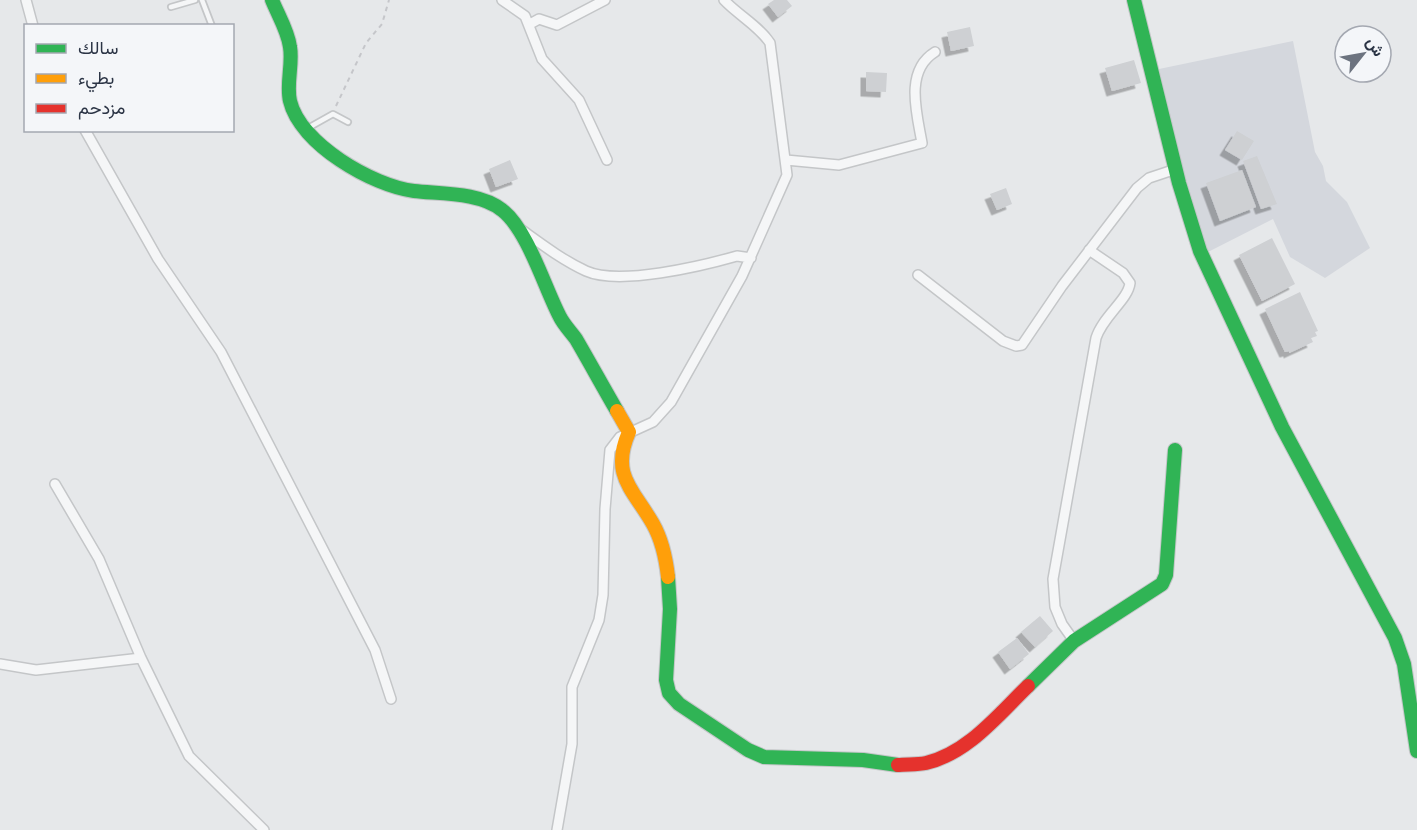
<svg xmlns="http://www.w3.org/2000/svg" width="1417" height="830" viewBox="0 0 1417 830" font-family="'Source Sans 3',Vazirmatn,sans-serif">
<defs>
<filter id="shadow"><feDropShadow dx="-5.5" dy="5.5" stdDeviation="0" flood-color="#0004"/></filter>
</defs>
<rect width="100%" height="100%" fill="#e6e8ea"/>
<!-- built -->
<path fill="#d4d7dd" d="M 1293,41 L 1315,152 L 1323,166 L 1326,181 L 1347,202 L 1370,248 L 1325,278 L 1290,257 L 1273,219 L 1208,252 L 1189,195 L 1159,69 Z"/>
<!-- building -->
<path fill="#ced0d3" filter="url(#shadow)" d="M 774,0 L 787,0 L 792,6 L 778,17 L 768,4 Z
M 970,27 L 974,46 L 951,51 L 947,32 Z
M 1134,60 L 1141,83 L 1112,91 L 1105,68 Z
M 866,72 L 887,73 L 886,92 L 866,91 Z
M 1237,131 L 1254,141 L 1242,160 L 1225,150 Z
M 1257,156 L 1277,204 L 1261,209 L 1243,161 Z
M 510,160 L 518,179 L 496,187 L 489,169 Z
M 1242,170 L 1256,207 L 1220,221 L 1206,183 Z
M 1006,188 L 1012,204 L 997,210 L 990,194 Z
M 1272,238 L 1295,284 L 1262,301 L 1239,255 Z
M 1300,292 L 1318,331 L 1315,332 L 1317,336 L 1311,338 L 1313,342 L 1289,353 L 1289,351 L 1285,352 L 1265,309 Z
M 1040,616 L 1053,631 L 1035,647 L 1021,632 Z
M 1017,638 L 1029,654 L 1010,669 L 998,652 Z"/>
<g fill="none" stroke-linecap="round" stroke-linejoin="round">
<!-- lane casing -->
<g stroke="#c4c6c8" stroke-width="8">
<path id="lane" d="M 202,0 L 212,26
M 171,7 L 195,0
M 308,128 L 333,114 L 348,122"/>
</g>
<!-- street casing -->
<g stroke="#c4c6c8" stroke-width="12">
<path id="street" d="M 26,0 L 33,26
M 502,0 L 525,16 L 542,59 L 579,100 L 607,160
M 530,24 L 539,19 L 557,25 L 605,0
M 85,130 L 158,259 L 221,352 L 375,650 L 391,699
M 786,160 L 839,165 L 922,143 C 917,114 904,71 935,52
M 519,228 C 540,243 562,260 586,271 C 619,286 702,266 737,256 L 751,258
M 918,275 L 1003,341 L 1016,346 L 1022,345 L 1062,286 L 1137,188 L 1149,178 L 1176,169
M 55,484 L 99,559 L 141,658 L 189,756 L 264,830
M 1074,641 L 1062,624 L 1055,607 L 1053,579 L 1096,338 C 1103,316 1128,300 1130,283 L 1123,273 L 1089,250
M 0,664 L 36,670 L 141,658
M 557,830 L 572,744 L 572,687 L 599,620 L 603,595 L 605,509 L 610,450 L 620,437 L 653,422 L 671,402 L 742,276 L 787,175 L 770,43 C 759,26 738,15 724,0"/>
</g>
<!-- fast casing -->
<g stroke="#c4c6c8" stroke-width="16">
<path id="fast" d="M 272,0 C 278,15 288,31 290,47 C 293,64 286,84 290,101 C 300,144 373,186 414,191 C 440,194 480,192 502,210 C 528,230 545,289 560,317 C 564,325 571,332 576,339 C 590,363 603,387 617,411
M 1134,0 L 1179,183 L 1200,251 L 1282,427 L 1395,638 L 1404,664 L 1417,751
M 668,577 L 670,609 L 666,680 L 669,693 L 679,704 L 748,750 L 764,757 L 863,760 L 898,765
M 1028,686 L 1074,641 L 1162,584 L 1166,575 L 1175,450"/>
</g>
<!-- slow casing -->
<g stroke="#c4c6c8" stroke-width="16">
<path id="slow" d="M 617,411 L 629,432 C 610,475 633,489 653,524 C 662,540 666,559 668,577"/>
</g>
<!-- jam casing -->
<g stroke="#c4c6c8" stroke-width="16">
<path id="jam" d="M 898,765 C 907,764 917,765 926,763 C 968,753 998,715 1028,686"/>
</g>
<!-- path -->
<path stroke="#c5c6ca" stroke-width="2" stroke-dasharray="4.5 4.5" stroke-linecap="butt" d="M 336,106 L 366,43 L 382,24 L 389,0"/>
<!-- lane -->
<use href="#lane" stroke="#f5f6f7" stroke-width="4.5"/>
<!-- street -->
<use href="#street" stroke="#f5f6f7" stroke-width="9"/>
<!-- fast -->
<use href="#fast" stroke="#30b455" stroke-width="14"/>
<!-- slow -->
<use href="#slow" stroke="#ff9f0a" stroke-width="14"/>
<!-- jam -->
<use href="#jam" stroke="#e5322d" stroke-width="14"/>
</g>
<!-- legend -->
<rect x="24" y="24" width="210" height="108" fill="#f4f6f9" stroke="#a4a8b1" stroke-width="1.5"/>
<rect x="36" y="44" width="30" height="9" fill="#30b455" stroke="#a4a8b1" stroke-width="1.5"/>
<text x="78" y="54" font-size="18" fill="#2b3445">سالك</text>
<rect x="36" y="74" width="30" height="9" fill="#ff9f0a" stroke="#a4a8b1" stroke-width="1.5"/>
<text x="78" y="84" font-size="18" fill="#2b3445">بطيء</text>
<rect x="36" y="104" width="30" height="9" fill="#e5322d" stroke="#a4a8b1" stroke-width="1.5"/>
<text x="78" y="114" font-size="18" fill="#2b3445">مزدحم</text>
<!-- north arrow -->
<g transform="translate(1363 54) rotate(59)"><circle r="28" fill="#f4f6f9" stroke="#a4a8b1" stroke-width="1.5"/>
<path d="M0-4.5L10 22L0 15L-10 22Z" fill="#6c737f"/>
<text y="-9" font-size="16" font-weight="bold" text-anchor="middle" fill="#2b3445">ش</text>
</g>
</svg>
